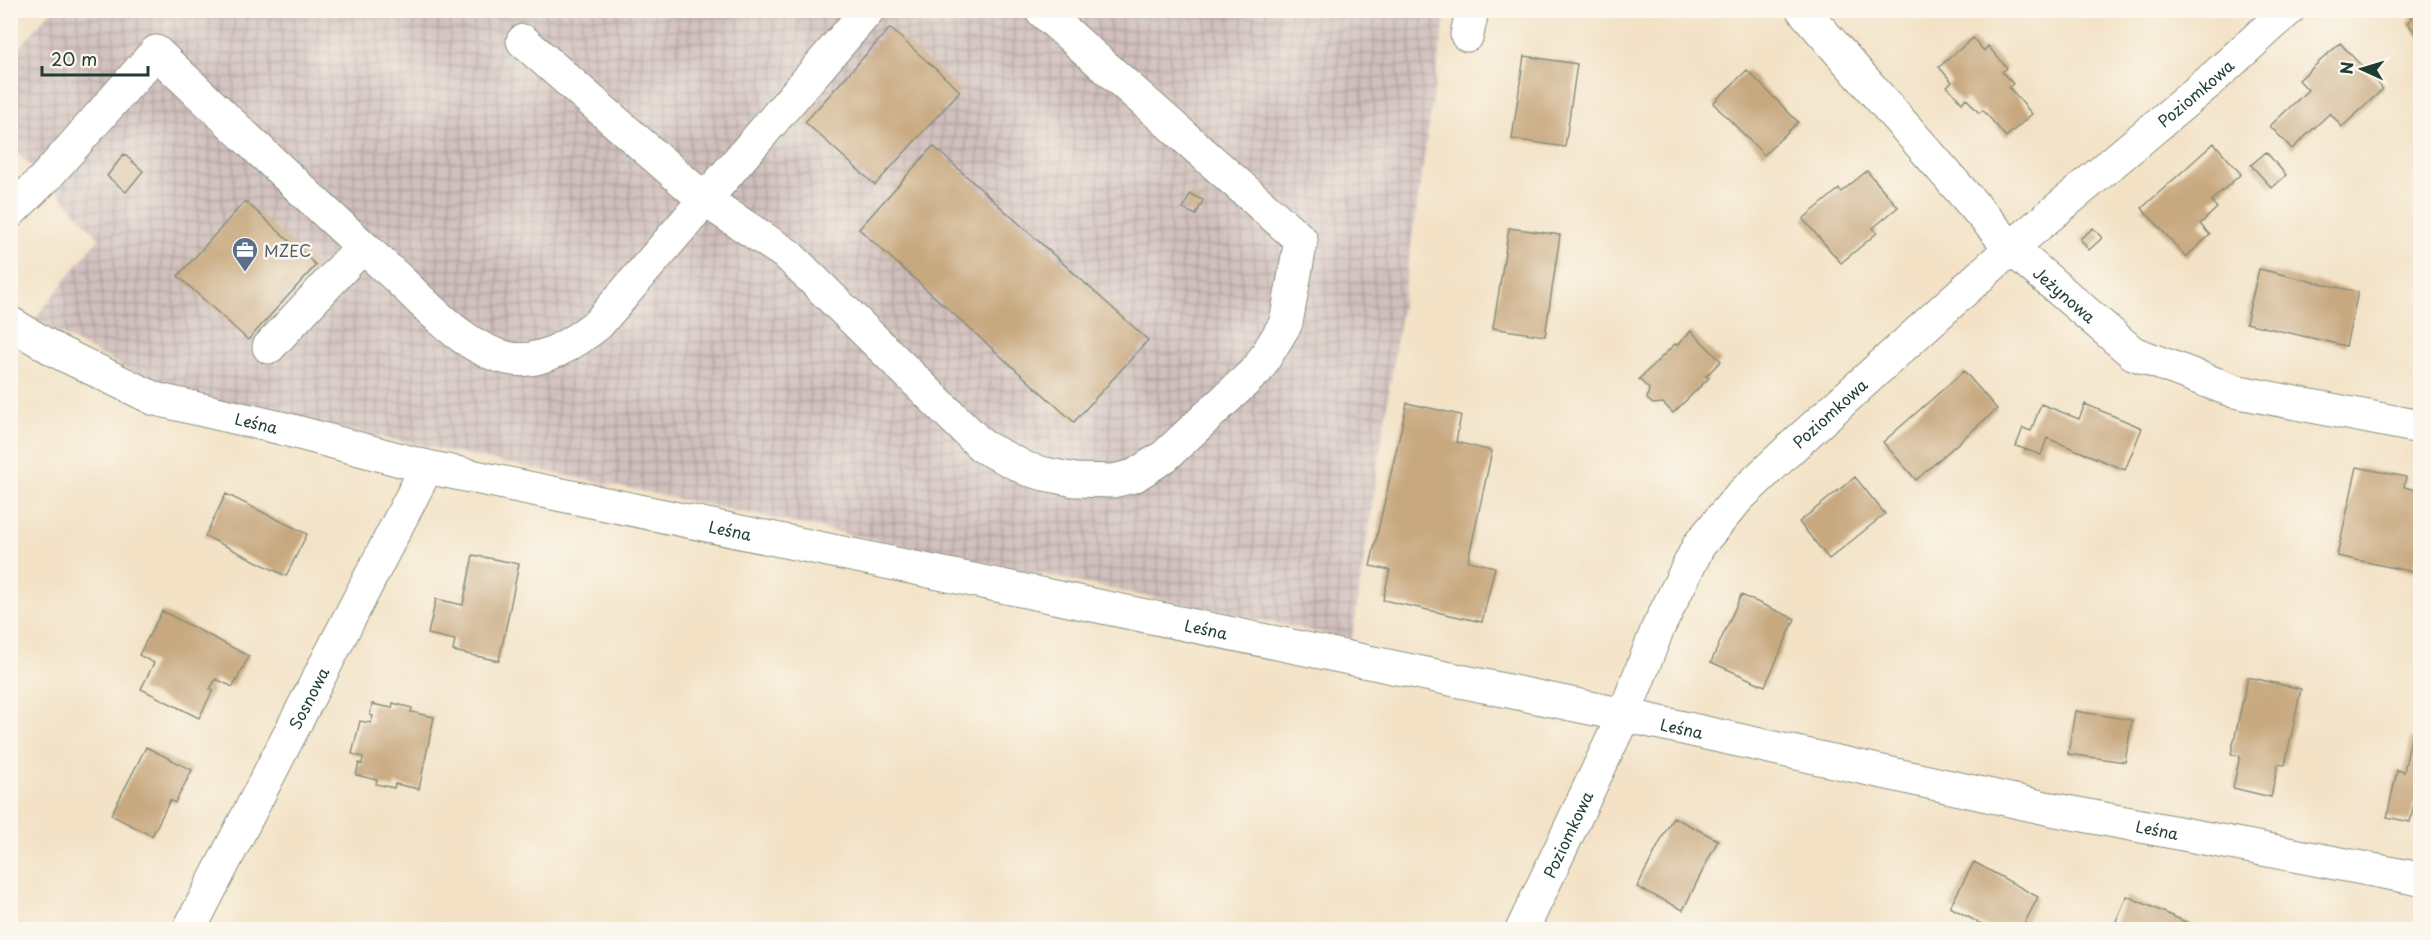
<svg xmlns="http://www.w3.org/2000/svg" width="2431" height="940" viewBox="0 0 2431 940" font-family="'Playpen Sans',sans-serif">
<defs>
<pattern id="industrial-grid" width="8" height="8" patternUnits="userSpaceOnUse" patternTransform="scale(1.5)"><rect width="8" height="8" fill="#d1bfbd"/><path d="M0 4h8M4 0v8" fill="none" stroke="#a99c9a"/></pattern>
</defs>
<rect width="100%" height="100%" fill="#fbf7ec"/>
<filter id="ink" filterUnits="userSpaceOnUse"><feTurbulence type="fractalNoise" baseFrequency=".0167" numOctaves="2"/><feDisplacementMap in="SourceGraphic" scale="12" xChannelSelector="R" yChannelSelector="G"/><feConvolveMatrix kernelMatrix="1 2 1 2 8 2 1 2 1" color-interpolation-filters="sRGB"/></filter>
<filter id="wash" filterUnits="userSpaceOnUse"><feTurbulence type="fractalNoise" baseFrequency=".008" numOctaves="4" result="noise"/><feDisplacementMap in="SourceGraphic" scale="24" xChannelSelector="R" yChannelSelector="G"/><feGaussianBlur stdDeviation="1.35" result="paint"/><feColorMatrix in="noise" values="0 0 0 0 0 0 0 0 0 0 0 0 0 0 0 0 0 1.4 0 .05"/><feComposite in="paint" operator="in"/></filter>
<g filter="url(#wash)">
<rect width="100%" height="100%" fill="#f3e2c6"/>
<!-- industrial -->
<path fill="url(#industrial-grid)" d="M 51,11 L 1446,11 L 1352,639 L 174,394 L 34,320 L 99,238 L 45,178 L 11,148 L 11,57 Z"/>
<g id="blocks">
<!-- building -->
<path fill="#c8a87f" d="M 2406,10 L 2420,10 L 2420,38 L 2407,23 L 2412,18 Z
M 890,28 L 960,91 L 875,185 L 805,122 Z
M 1973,38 L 1984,51 L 1988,46 L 2007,68 L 2002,72 L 2013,84 L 2009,87 L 2032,114 L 2006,137 L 1983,110 L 1979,113 L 1966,98 L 1962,103 L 1947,86 L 1952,82 L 1939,67 Z
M 2340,43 L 2383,89 L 2342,127 L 2330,113 L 2292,149 L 2270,126 L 2308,90 L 2299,80 Z
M 1524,56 L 1577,64 L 1565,147 L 1512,139 Z
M 1747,70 L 1798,122 L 1764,155 L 1713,103 Z
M 2214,143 L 2241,174 L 2211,201 L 2217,208 L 2200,224 L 2210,235 L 2186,257 L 2142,208 Z
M 933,146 L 1148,340 L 1074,422 L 859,229 Z
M 2266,152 L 2286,175 L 2272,188 L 2251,165 Z
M 124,154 L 143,171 L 126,192 L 107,176 Z
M 1867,171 L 1898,207 L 1873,228 L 1877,233 L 1841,263 L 1803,219 L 1839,189 L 1841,192 Z
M 1190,194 L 1203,200 L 1196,215 L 1183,209 Z
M 245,201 L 316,265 L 248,340 L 178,276 Z
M 1509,228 L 1560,235 L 1545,336 L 1493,328 Z
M 2093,228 L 2102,238 L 2089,250 L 2080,239 Z
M 2259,269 L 2358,292 L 2346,346 L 2246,323 Z
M 1691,331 L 1721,361 L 1706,376 L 1709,378 L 1673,413 L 1663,403 L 1653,404 L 1647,399 L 1649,389 L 1639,379 L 1675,344 L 1677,345 Z
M 1964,371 L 1997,409 L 1916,480 L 1883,442 Z
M 1407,403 L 1461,415 L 1456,442 L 1492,451 L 1468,561 L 1495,567 L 1482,622 L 1383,600 L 1390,570 L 1370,566 Z
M 2041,404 L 2079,419 L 2085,404 L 2142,428 L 2125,470 L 2047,438 L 2041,455 L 2016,446 L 2023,428 L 2031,431 Z
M 2357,467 L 2406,477 L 2404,487 L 2420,491 L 2420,542 L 2414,572 L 2337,556 Z
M 1855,477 L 1885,514 L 1829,559 L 1799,522 Z
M 226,494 L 307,534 L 286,576 L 205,536 Z
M 473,555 L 519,564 L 499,661 L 453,651 L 455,640 L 428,634 L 436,599 L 463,605 Z
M 1741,595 L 1795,619 L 1765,686 L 1711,662 Z
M 162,611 L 249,656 L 233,687 L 216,679 L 210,689 L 213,690 L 199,718 L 141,689 L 154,663 L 139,655 Z
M 2248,677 L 2301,689 L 2285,765 L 2278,764 L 2271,797 L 2233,788 L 2240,756 L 2231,754 Z
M 393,703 L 412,708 L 411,712 L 434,717 L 419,789 L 395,784 L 394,788 L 376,784 L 377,780 L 356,775 L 359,763 L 362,764 L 363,757 L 352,754 L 360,721 L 371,723 L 373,716 L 370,715 L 372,704 L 392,708 Z
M 2075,711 L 2132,720 L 2125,762 L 2068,754 Z
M 2411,737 L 2420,739 L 2420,802 L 2415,800 L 2410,822 L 2387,817 L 2397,770 L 2404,772 Z
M 146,747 L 192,770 L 175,803 L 170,800 L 152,836 L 111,815 Z
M 1673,817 L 1718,840 L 1683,910 L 1637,887 Z
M 1974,862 L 2038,897 L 2021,930 L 1992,930 L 1950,907 Z
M 2127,896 L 2204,930 L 2112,930 Z"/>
</g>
</g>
<g filter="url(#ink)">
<use href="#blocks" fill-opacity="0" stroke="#89907d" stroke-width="1.5"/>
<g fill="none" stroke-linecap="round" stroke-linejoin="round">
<!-- minor casing -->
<g stroke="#89907d" stroke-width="35">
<g id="minor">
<path id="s1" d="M 1803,10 L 2011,248 L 2133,353 L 2234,391 L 2420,427"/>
<path d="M 1467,35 L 1472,10"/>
<path d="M 523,41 L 705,200 L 788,255 L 982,446 L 1027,469 L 1045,474 L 1075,480 L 1113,481 L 1134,476 L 1165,456 L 1258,369 L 1286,323 L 1301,240 L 1041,10"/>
<path d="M 10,212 L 45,178 L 156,52 C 234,126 312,201 392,273 C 425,303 462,348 507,358 C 541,366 573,343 598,324 L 868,10"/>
<path id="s2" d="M 10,323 L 58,352 L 155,399 L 281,428 L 427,467 L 1624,715 L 2046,808 L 2420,879"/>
<path d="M 269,347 L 362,247"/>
<path id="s3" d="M 189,930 L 427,467"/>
<path id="s4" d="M 1522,930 L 1624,715 L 1658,628 L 1699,545 L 1739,497 L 1793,446 L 2011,248 L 2211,80 L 2288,10"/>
</g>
</g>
<!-- minor -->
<use href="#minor" stroke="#fff" stroke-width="33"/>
</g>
</g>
<!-- icons -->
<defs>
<g id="office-pin" transform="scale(1.35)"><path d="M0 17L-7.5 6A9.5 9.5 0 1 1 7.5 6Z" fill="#5c6f8a" stroke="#fbf7ec"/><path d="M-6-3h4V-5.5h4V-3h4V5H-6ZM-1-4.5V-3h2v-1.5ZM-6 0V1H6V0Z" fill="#fff"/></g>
</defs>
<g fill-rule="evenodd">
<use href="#office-pin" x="245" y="250"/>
</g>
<g text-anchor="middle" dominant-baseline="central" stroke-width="5" stroke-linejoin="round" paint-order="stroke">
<!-- street labels -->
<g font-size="16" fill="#1f3d34" stroke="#fbf7ec">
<text stroke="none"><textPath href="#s4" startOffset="1096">Poziomkowa</textPath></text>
<text stroke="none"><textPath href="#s1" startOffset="387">Jeżynowa</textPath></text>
<text stroke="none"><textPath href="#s4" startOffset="610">Poziomkowa</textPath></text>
<text stroke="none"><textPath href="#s2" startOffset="268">Leśna</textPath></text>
<text stroke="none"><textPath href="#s2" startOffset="754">Leśna</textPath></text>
<text stroke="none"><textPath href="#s2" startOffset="1240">Leśna</textPath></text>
<text stroke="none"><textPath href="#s3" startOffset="261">Sosnowa</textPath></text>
<text stroke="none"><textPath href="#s2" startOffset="1726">Leśna</textPath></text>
<text stroke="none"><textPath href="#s2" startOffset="2212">Leśna</textPath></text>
<text stroke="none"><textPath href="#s4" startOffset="106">Poziomkowa</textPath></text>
</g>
<!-- service labels -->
<g font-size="16" fill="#4e5e75" stroke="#fbf7ec" text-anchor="start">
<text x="264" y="250">MZEC</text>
</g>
</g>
<!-- margin -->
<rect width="2431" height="940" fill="none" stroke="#fbf7ec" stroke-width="36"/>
<!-- north arrow -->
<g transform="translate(2362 69) rotate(274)" stroke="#fbf7ec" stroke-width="4.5" paint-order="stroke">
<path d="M0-4.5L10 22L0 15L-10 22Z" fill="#1f3d34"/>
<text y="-9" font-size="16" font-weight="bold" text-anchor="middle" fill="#1f3d34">N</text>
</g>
<!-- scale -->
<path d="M42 66v9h106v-9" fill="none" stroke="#1f3d34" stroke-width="3"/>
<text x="51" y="66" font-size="18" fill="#1f3d34" stroke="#fbf7ec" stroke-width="4.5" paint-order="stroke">20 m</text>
</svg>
